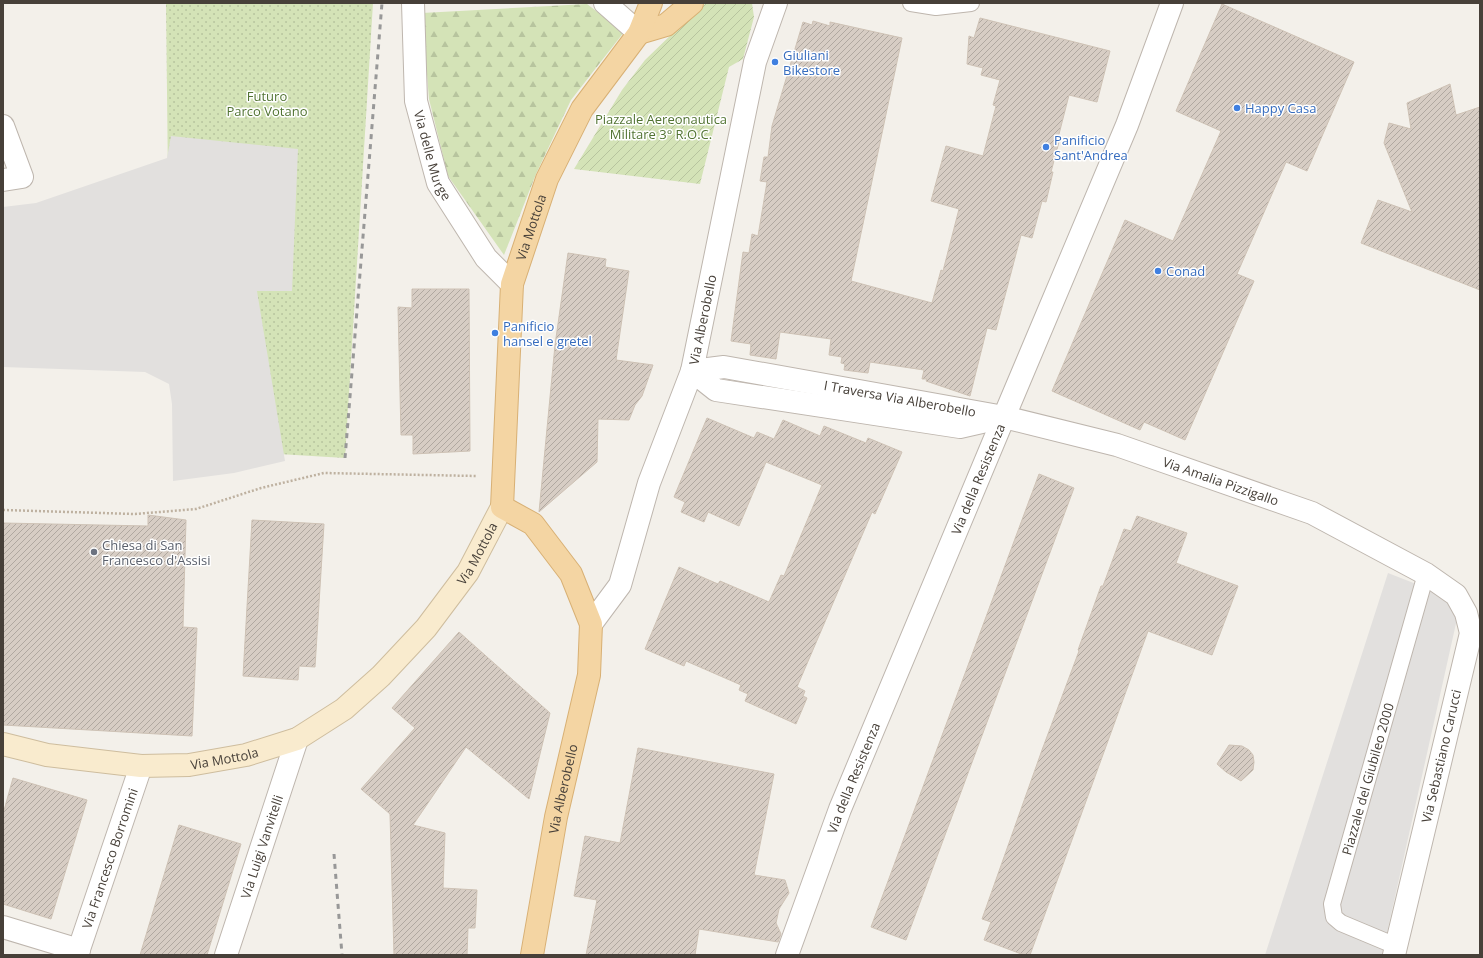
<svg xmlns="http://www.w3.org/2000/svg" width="1483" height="958" viewBox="0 0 1483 958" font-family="'Open Sans',sans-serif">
<defs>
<pattern id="forest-firs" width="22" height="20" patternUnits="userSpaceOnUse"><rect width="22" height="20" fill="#d4e3b7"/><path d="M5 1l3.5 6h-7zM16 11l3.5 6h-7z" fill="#b7c49e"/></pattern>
<pattern id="park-dots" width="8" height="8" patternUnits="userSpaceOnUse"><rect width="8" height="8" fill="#d4e3b7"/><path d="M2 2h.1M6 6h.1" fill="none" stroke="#b7c49e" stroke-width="1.8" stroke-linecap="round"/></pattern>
<pattern id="garden-furrows" width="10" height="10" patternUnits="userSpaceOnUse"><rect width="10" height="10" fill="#d4e3b7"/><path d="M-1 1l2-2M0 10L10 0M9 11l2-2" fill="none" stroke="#b7c49e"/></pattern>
<pattern id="building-hatch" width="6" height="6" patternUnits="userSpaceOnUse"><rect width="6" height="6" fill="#d7cdc4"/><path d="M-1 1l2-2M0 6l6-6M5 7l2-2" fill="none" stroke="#b0a8a0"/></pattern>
</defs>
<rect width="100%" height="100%" fill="#f3f0ea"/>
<!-- forest -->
<path fill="url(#forest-firs)" d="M 587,4 L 624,32 L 571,100 L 536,174 L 504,255 L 448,176 L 429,99 L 422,13 Z"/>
<!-- park -->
<path fill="url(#park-dots)" d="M 166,3 L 373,3 L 345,458 L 246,452 L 168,181 Z"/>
<!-- garden -->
<path fill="url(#garden-furrows)" d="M 706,3 L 752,3 L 754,17 L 743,59 L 729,67 L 700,184 L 574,169 L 622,90 L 645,60 L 675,31 Z"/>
<!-- parking -->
<path fill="#e2e0de" d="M 171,136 L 298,149 L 292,291 L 257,291 L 285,461 L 234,473 L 173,481 L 172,404 L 169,384 L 145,372 L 3,367 L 3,207 L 36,203 L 167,158 Z
M 1388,573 L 1452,598 L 1457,619 L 1382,955 L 1265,955 Z"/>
<!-- building -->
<path fill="url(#building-hatch)" stroke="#cec2b5" d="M 1222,4 L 1354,62 L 1307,171 L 1286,162 L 1237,274 L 1254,281 L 1185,440 L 1144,422 L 1140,430 L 1052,391 L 1125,220 L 1173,241 L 1221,131 L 1176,111 Z
M 980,18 L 1110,51 L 1097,102 L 1069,95 L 1057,142 L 1059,142 L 1051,172 L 1053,172 L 1046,202 L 1042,201 L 1032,238 L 1021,235 L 996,330 L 987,328 L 970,396 L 926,381 L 927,379 L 922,379 L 924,370 L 870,362 L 868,373 L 844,370 L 845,364 L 841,363 L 842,357 L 829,355 L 831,339 L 780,332 L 776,359 L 750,355 L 751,344 L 731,341 L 743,252 L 749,253 L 752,234 L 758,236 L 767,182 L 760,181 L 764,157 L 768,157 L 772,126 L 803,22 L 812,25 L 813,21 L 830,26 L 830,22 L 902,38 L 851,281 L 932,303 L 941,270 L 943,271 L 959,209 L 931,201 L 946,146 L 983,156 L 996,106 L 993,105 L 1000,80 L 981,75 L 983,68 L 967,64 L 969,36 L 974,38 Z
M 1450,84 L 1456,115 L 1480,107 L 1480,290 L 1361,243 L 1378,200 L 1412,212 L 1384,143 L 1389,123 L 1411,129 L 1407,103 Z
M 568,253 L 606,259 L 605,267 L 629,271 L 616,360 L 653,365 L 642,396 L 635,405 L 629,420 L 598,419 L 597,462 L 539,512 L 555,345 Z
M 412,289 L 469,289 L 470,451 L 413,454 L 413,435 L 401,435 L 398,307 L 412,308 Z
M 707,418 L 754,438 L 757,432 L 774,439 L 783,420 L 820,436 L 824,426 L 866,443 L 868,438 L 902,452 L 875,514 L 872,512 L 797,687 L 805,691 L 803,696 L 807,698 L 796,724 L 745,701 L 748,694 L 739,690 L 741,685 L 686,661 L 684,666 L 645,649 L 679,567 L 718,584 L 720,581 L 769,602 L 781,575 L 784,576 L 822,485 L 766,462 L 739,526 L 708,512 L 704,522 L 681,512 L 685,502 L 674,497 Z
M 1039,474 L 1074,488 L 906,940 L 871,927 Z
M 148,515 L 186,520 L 183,627 L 197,628 L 192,736 L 3,725 L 3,523 L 148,526 Z
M 1137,516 L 1187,533 L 1176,563 L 1238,586 L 1212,655 L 1148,631 L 1030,955 L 1024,955 L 984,940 L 991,922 L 982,919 L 1042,750 L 1079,651 L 1078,650 L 1101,586 L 1103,586 L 1124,529 L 1131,531 Z
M 252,520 L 324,524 L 315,667 L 299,666 L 298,680 L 243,676 Z
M 459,632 L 550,713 L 529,799 L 466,747 L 413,825 L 445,833 L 443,888 L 477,890 L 475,928 L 468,928 L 467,955 L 394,955 L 390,814 L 361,789 L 415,728 L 392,708 Z
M 1229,745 L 1242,746 L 1249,750 L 1253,755 L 1254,762 L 1253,770 L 1241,781 L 1226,772 L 1217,764 Z
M 638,748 L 774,774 L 754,875 L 785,880 L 789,893 L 779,909 L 776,923 L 781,934 L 778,942 L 699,929 L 695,955 L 586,955 L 597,900 L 574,896 L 585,836 L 620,843 Z
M 13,778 L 87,800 L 51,919 L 3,904 L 3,814 Z
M 179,825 L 241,844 L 207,955 L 140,955 Z"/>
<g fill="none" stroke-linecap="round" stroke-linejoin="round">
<!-- lane casing -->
<g stroke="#beb6ae" stroke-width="18">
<g id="lane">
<path d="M 911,3 L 936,7 L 971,3"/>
<path id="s1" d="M 1396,946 L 1341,923 L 1334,917 L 1332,904 L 1426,574"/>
</g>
</g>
<!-- street casing -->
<g stroke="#beb6ae" stroke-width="24">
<g id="street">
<path id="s2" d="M 413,3 L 416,101 L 438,183 L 486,258 L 512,284"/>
<path d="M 605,3 L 639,33"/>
<path d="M 3,126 L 22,177 L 3,180"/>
<path id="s3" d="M 692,371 L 724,367 L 1004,417 L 1117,445 L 1312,513 L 1426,574 L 1456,595 L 1466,613 L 1471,633 L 1394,955"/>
<path d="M 692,371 L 716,390 L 960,427 L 995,419"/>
<path id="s4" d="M 591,624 L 620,585 L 649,483 L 692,371 L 755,62 L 776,3"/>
<path d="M 3,927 L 79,950"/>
<path id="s5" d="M 77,955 L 141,766"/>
<path id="s6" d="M 226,955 L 297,739"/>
<path id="s7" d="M 787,955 L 840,809 L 1004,417 L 1127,125 L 1172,3"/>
</g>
</g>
<!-- secondary casing -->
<g stroke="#cebd9e" stroke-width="24">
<g id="secondary">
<path id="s8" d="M 3,744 L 47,755 L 141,766 L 189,765 L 246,755 L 297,739 L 344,709 L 381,676 L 426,628 L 468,572 L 502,507"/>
</g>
</g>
<!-- primary casing -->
<g stroke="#d8b074" stroke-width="24">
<g id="primary">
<path d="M 639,33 L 666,25 L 692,3"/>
<path id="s9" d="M 532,955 L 556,817 L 589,675 L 591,624 L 571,574 L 533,524 L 502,507 L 512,284 L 547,179 L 582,109 L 639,33 L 651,3"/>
</g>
</g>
<!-- path -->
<path stroke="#beb1a0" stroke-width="2.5" stroke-dasharray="2 2" stroke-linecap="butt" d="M 3,510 L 135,514 L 196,509 L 261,488 L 324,473 L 476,476"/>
<!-- lane -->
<use href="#lane" stroke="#fff" stroke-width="16"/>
<!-- street -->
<use href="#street" stroke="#fff" stroke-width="22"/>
<!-- secondary -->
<use href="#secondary" stroke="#f9ebce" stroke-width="22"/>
<!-- primary -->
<use href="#primary" stroke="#f4d5a3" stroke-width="22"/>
<!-- rail -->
<path stroke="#989898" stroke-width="3" stroke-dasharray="5 5" stroke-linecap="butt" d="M 345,458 L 382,3
M 334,854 L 342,955"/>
</g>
<!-- markers -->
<g fill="#3f7fe0" stroke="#fff" stroke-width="1.5">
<circle cx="775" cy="62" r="4"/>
<circle cx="1237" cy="108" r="4"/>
<circle cx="1046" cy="147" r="4"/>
<circle cx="1158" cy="271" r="4"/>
<circle cx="495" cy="333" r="4"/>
</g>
<circle fill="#6b7280" stroke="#fff" stroke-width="1.5" cx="94" cy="552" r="4"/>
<g text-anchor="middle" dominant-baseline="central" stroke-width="3" stroke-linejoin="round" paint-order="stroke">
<!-- shop labels -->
<g font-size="13" fill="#366cbe" stroke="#fff" text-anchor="start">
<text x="783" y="55">Giuliani<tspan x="783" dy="15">Bikestore</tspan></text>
<text x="1245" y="108">Happy Casa</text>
<text x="1054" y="140">Panificio<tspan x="1054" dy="15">Sant'Andrea</tspan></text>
<text x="1166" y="271">Conad</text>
<text x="503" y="326">Panificio<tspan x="503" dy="15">hansel e gretel</tspan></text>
</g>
<!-- park labels -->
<g font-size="13" fill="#517332" stroke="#fff">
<text x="267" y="96">Futuro<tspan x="267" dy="15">Parco Votano</tspan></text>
<text x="661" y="119">Piazzale Aereonautica<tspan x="661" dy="15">Militare 3° R.O.C.</tspan></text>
</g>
<!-- street labels -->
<g font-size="13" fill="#474039" stroke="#fff">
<text stroke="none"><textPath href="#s2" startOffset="155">Via delle Murge</textPath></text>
<text stroke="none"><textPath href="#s9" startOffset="772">Via Mottola</textPath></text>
<text stroke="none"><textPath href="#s4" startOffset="327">Via Alberobello</textPath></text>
<text stroke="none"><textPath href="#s3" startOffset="211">I Traversa Via Alberobello</textPath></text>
<text stroke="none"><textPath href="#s7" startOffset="513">Via della Resistenza</textPath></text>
<text stroke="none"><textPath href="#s3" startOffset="543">Via Amalia Pizzigallo</textPath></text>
<text stroke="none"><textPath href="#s8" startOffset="561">Via Mottola</textPath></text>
<text transform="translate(1441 756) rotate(-77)">Via Sebastiano Carucci</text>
<text stroke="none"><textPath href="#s8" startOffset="224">Via Mottola</textPath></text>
<text stroke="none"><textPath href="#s7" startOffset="189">Via della Resistenza</textPath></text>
<text stroke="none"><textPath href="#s1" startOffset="212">Piazzale del Giubileo 2000</textPath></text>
<text stroke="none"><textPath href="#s9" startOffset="169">Via Alberobello</textPath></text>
<text stroke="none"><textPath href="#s6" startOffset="114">Via Luigi Vanvitelli</textPath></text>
<text stroke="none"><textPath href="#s5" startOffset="102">Via Francesco Borromini</textPath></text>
</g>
<!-- worship labels -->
<g font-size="13" fill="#5b616d" stroke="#fff" text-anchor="start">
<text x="102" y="545">Chiesa di San<tspan x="102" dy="15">Francesco d'Assisi</tspan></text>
</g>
</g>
<!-- border -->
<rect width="1483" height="958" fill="none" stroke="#474039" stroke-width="8"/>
</svg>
